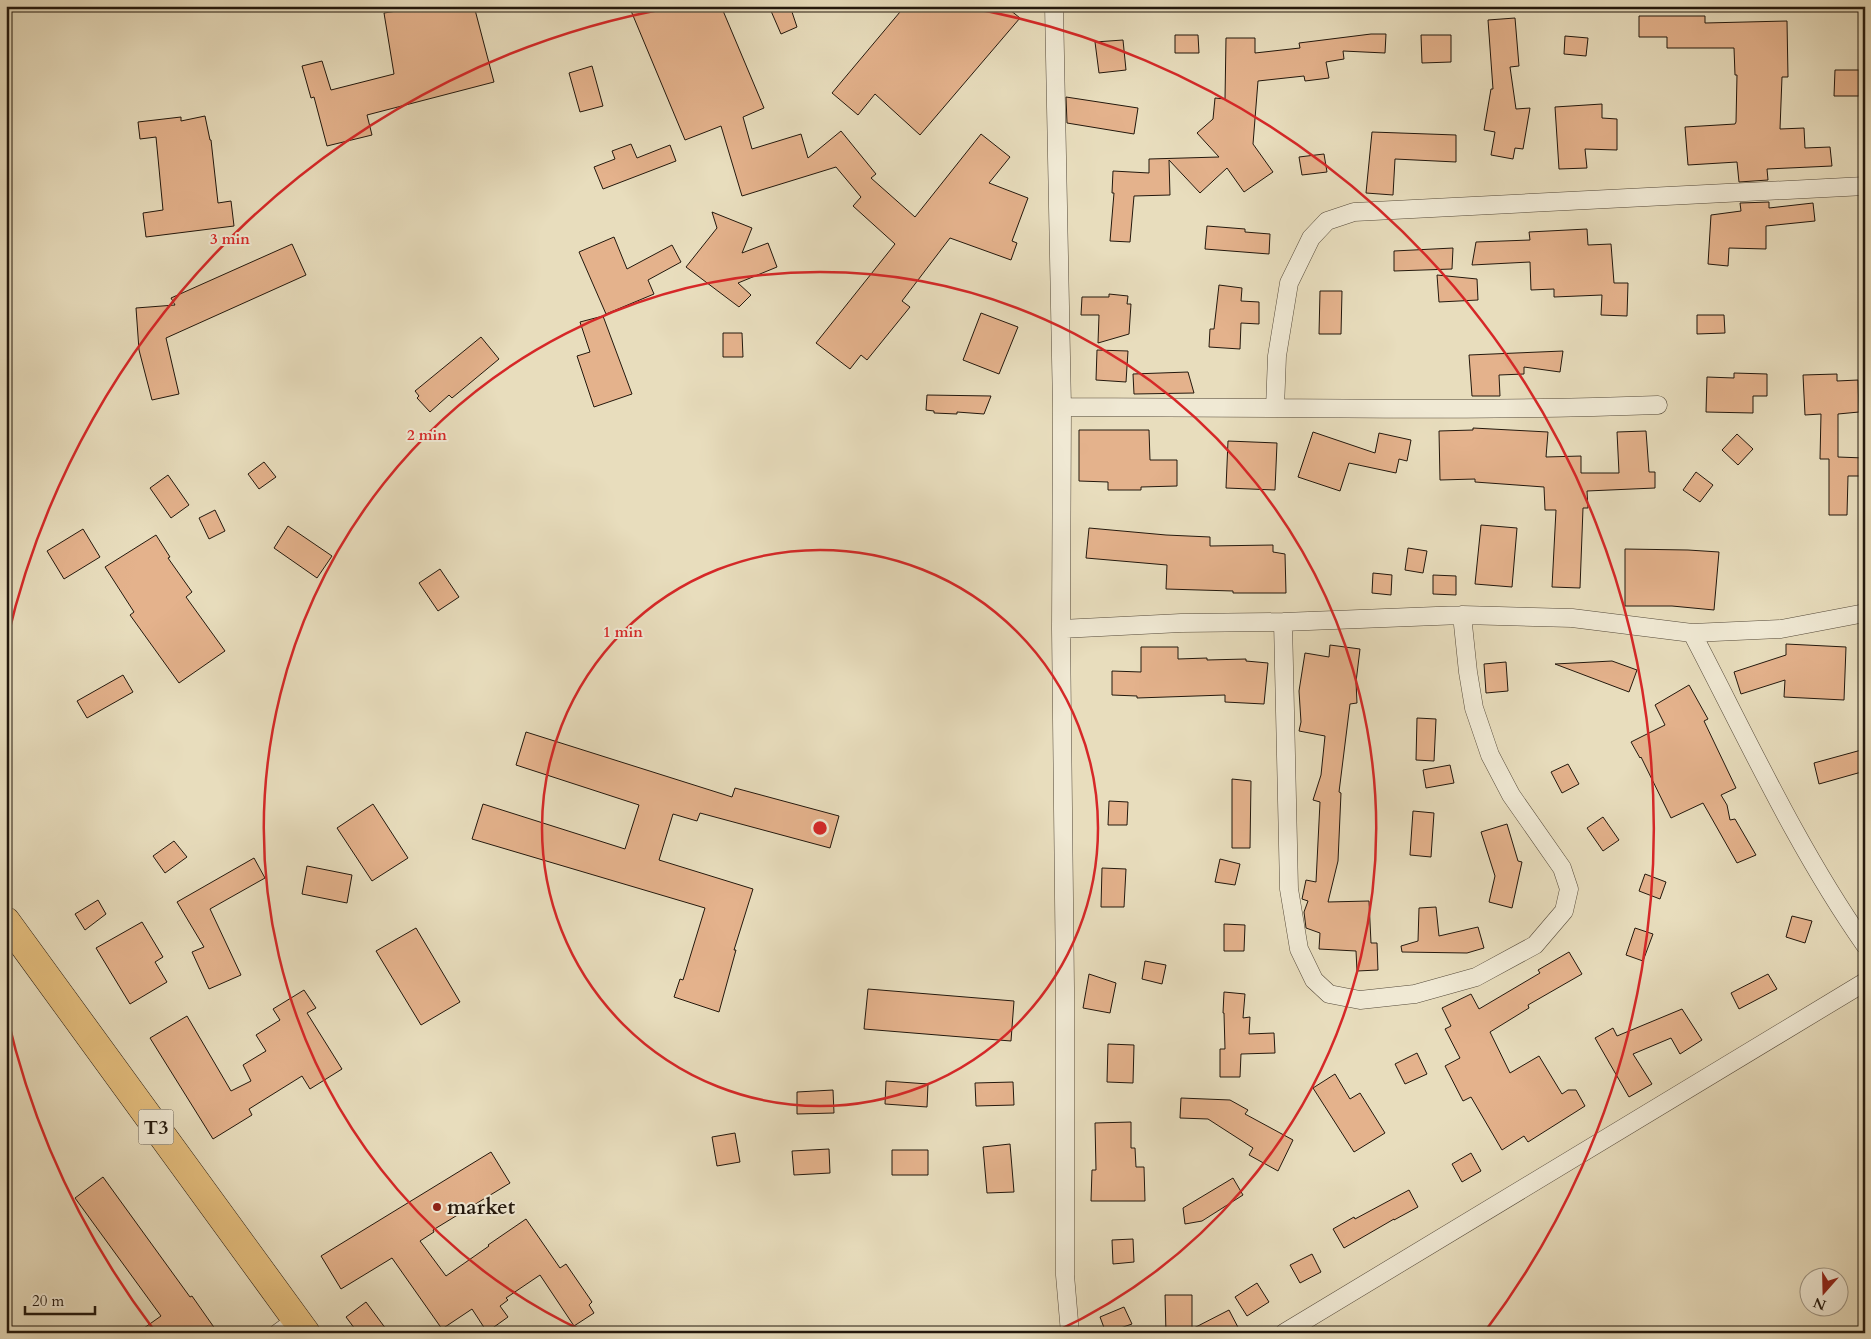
<svg xmlns="http://www.w3.org/2000/svg" width="1871" height="1339" viewBox="0 0 1871 1339" font-family="Cardo,serif">
<rect width="100%" height="100%" fill="#e8ddbd"/>
<filter id="stains"><feTurbulence type="fractalNoise" baseFrequency=".004" numOctaves="4"/><feColorMatrix values="0 0 0 0 .2 0 0 0 0 .09 0 0 0 0 .02 0 0 0 .5 -.17"/></filter>
<radialGradient id="worn" r=".72"><stop offset=".6" stop-color="#630" stop-opacity="0"/><stop offset="1" stop-color="#630" stop-opacity=".3"/></radialGradient>
<!-- building -->
<path fill="#e4b28c" stroke="#23180d" d="M 429,6 L 474,6 L 494,82 L 367,115 L 372,135 L 327,146 L 314,97 L 311,98 L 302,66 L 322,61 L 331,90 L 394,74 L 384,13 Z
M 629,6 L 721,6 L 764,108 L 743,117 L 752,149 L 801,134 L 808,158 L 841,131 L 876,174 L 871,178 L 915,217 L 981,134 L 1010,157 L 989,183 L 1028,198 L 1012,241 L 1017,243 L 1011,260 L 950,238 L 902,301 L 910,307 L 867,360 L 861,355 L 850,369 L 816,343 L 895,244 L 853,206 L 861,197 L 836,167 L 742,196 L 721,126 L 685,140 Z
M 783,6 L 790,6 L 797,27 L 781,34 L 771,11 Z
M 905,6 L 1005,6 L 1020,18 L 920,135 L 875,94 L 858,115 L 832,93 Z
M 1639,16 L 1705,16 L 1705,23 L 1787,21 L 1788,77 L 1782,77 L 1780,129 L 1804,128 L 1805,148 L 1830,147 L 1832,166 L 1767,169 L 1768,180 L 1739,182 L 1737,162 L 1688,165 L 1685,127 L 1735,124 L 1736,122 L 1737,75 L 1735,75 L 1734,48 L 1667,48 L 1667,37 L 1639,37 Z
M 1515,18 L 1519,66 L 1510,67 L 1516,109 L 1530,108 L 1523,149 L 1515,148 L 1513,159 L 1491,155 L 1495,132 L 1484,130 L 1491,89 L 1493,89 L 1488,20 Z
M 1371,34 L 1386,34 L 1385,53 L 1343,51 L 1344,59 L 1326,62 L 1329,78 L 1305,81 L 1304,76 L 1258,81 L 1253,144 L 1273,172 L 1244,192 L 1227,168 L 1200,193 L 1169,160 L 1170,195 L 1134,196 L 1130,242 L 1110,241 L 1114,193 L 1112,193 L 1113,171 L 1149,173 L 1149,159 L 1219,157 L 1197,133 L 1213,119 L 1215,98 L 1225,99 L 1226,38 L 1255,38 L 1255,53 L 1300,48 L 1299,43 Z
M 1175,35 L 1198,35 L 1199,53 L 1175,53 Z
M 1421,35 L 1451,35 L 1451,62 L 1422,63 Z
M 1565,36 L 1588,38 L 1586,56 L 1564,54 Z
M 1123,40 L 1126,70 L 1099,73 L 1095,42 Z
M 592,66 L 603,106 L 580,112 L 569,73 Z
M 1835,70 L 1859,70 L 1859,96 L 1834,96 Z
M 1066,97 L 1138,108 L 1134,134 L 1067,123 Z
M 1602,104 L 1602,118 L 1617,119 L 1617,150 L 1585,149 L 1587,168 L 1559,169 L 1555,107 Z
M 205,116 L 210,140 L 211,140 L 218,203 L 231,201 L 234,226 L 146,237 L 143,213 L 163,210 L 156,137 L 140,139 L 138,122 L 181,117 L 181,121 Z
M 1372,132 L 1456,135 L 1456,162 L 1395,159 L 1393,195 L 1366,193 Z
M 631,144 L 637,158 L 670,145 L 676,161 L 603,189 L 594,167 L 615,159 L 612,151 Z
M 1324,154 L 1327,172 L 1302,175 L 1299,157 Z
M 1769,202 L 1769,208 L 1813,203 L 1815,221 L 1766,226 L 1766,249 L 1729,248 L 1728,266 L 1708,264 L 1711,215 L 1741,211 L 1740,203 Z
M 712,212 L 752,228 L 742,253 L 768,243 L 777,267 L 738,283 L 751,295 L 739,307 L 686,267 L 717,228 Z
M 1207,226 L 1245,229 L 1245,232 L 1270,234 L 1269,254 L 1205,249 Z
M 1587,229 L 1588,245 L 1611,244 L 1614,283 L 1628,283 L 1627,316 L 1601,315 L 1602,295 L 1554,297 L 1554,289 L 1531,290 L 1530,262 L 1472,265 L 1476,242 L 1530,240 L 1529,232 Z
M 614,237 L 627,269 L 672,245 L 681,262 L 648,280 L 654,294 L 606,314 L 579,252 Z
M 292,244 L 306,275 L 166,338 L 179,394 L 152,400 L 139,350 L 136,308 L 175,305 L 171,298 Z
M 1453,248 L 1452,269 L 1394,271 L 1394,251 Z
M 1437,275 L 1477,279 L 1478,300 L 1439,302 Z
M 1219,285 L 1242,288 L 1241,301 L 1259,302 L 1259,324 L 1241,323 L 1240,349 L 1209,347 L 1210,329 L 1214,329 Z
M 1320,291 L 1342,291 L 1341,334 L 1319,334 Z
M 1109,294 L 1128,296 L 1127,304 L 1131,304 L 1129,334 L 1098,343 L 1099,315 L 1081,315 L 1082,297 L 1109,297 Z
M 981,313 L 1018,327 L 999,374 L 963,360 Z
M 1697,315 L 1724,315 L 1725,333 L 1697,334 Z
M 603,316 L 632,394 L 594,407 L 577,356 L 590,352 L 580,322 Z
M 723,333 L 742,333 L 743,357 L 723,357 Z
M 481,337 L 499,359 L 452,398 L 449,395 L 430,412 L 417,398 L 419,396 L 415,391 Z
M 1097,350 L 1128,351 L 1126,382 L 1096,380 Z
M 1563,351 L 1560,372 L 1524,367 L 1524,374 L 1499,375 L 1500,396 L 1472,396 L 1469,355 Z
M 1188,372 L 1194,393 L 1134,394 L 1133,374 Z
M 1734,373 L 1767,374 L 1767,396 L 1753,396 L 1753,413 L 1706,412 L 1707,377 L 1734,378 Z
M 1837,374 L 1837,381 L 1858,380 L 1859,412 L 1838,414 L 1838,457 L 1864,458 L 1864,476 L 1848,476 L 1847,515 L 1829,515 L 1829,459 L 1820,459 L 1821,414 L 1805,415 L 1803,375 Z
M 927,395 L 991,396 L 984,414 L 957,412 L 957,414 L 934,413 L 934,411 L 926,410 Z
M 1473,428 L 1548,432 L 1546,457 L 1581,456 L 1581,473 L 1619,473 L 1617,432 L 1646,431 L 1649,472 L 1655,472 L 1655,488 L 1587,491 L 1588,508 L 1583,508 L 1580,588 L 1552,587 L 1556,510 L 1545,510 L 1544,487 L 1475,482 L 1475,479 L 1440,480 L 1439,431 L 1473,430 Z
M 1079,430 L 1149,430 L 1150,460 L 1177,460 L 1177,486 L 1141,487 L 1141,490 L 1108,490 L 1108,482 L 1079,481 Z
M 1313,432 L 1375,453 L 1379,433 L 1411,440 L 1407,461 L 1399,459 L 1396,473 L 1349,463 L 1340,491 L 1298,477 Z
M 1737,434 L 1753,449 L 1738,465 L 1722,450 Z
M 1228,441 L 1277,443 L 1275,490 L 1226,488 Z
M 264,462 L 276,477 L 259,489 L 248,474 Z
M 1696,472 L 1713,485 L 1700,502 L 1683,490 Z
M 168,475 L 189,505 L 171,518 L 150,488 Z
M 215,510 L 225,531 L 209,539 L 199,518 Z
M 1481,525 L 1517,528 L 1512,587 L 1475,584 Z
M 288,526 L 332,556 L 317,578 L 274,548 Z
M 1089,528 L 1166,535 L 1210,537 L 1210,546 L 1273,545 L 1273,552 L 1285,554 L 1286,593 L 1233,593 L 1233,591 L 1166,589 L 1167,565 L 1086,558 Z
M 83,529 L 100,557 L 64,579 L 47,551 Z
M 156,535 L 170,557 L 168,558 L 192,592 L 186,597 L 225,651 L 179,683 L 130,615 L 134,612 L 105,567 Z
M 1408,548 L 1427,551 L 1423,573 L 1405,570 Z
M 1625,549 L 1688,550 L 1719,552 L 1714,610 L 1672,606 L 1625,606 Z
M 440,569 L 459,597 L 438,611 L 419,583 Z
M 1373,573 L 1392,575 L 1391,595 L 1372,593 Z
M 1433,575 L 1456,576 L 1456,595 L 1433,594 Z
M 1786,644 L 1846,647 L 1844,700 L 1784,697 L 1785,680 L 1741,694 L 1734,672 L 1786,655 Z
M 1330,645 L 1360,649 L 1356,682 L 1357,703 L 1350,704 L 1339,792 L 1341,793 L 1338,861 L 1328,902 L 1369,901 L 1371,943 L 1377,943 L 1378,970 L 1357,971 L 1356,951 L 1319,949 L 1320,933 L 1306,928 L 1304,912 L 1308,901 L 1302,899 L 1306,880 L 1316,882 L 1320,802 L 1313,800 L 1321,775 L 1325,736 L 1299,731 L 1301,722 L 1299,691 L 1305,653 L 1329,657 Z
M 1141,647 L 1178,647 L 1178,659 L 1207,658 L 1207,660 L 1246,659 L 1246,661 L 1268,663 L 1264,704 L 1225,702 L 1225,695 L 1137,698 L 1137,696 L 1112,695 L 1112,671 L 1141,672 Z
M 1612,661 L 1637,670 L 1629,692 L 1555,664 Z
M 1506,662 L 1508,691 L 1486,693 L 1484,664 Z
M 123,675 L 133,692 L 87,718 L 77,701 Z
M 1689,685 L 1708,719 L 1704,721 L 1736,788 L 1721,795 L 1727,805 L 1730,820 L 1735,819 L 1756,855 L 1737,863 L 1703,803 L 1671,818 L 1641,757 L 1640,758 L 1631,742 L 1665,725 L 1655,705 Z
M 1417,718 L 1436,719 L 1434,761 L 1416,760 Z
M 526,732 L 732,797 L 735,788 L 839,816 L 830,848 L 700,813 L 697,821 L 673,814 L 659,860 L 753,889 L 734,950 L 736,950 L 719,1012 L 674,997 L 680,979 L 683,980 L 705,908 L 472,839 L 483,804 L 625,849 L 639,805 L 516,765 Z
M 1865,749 L 1865,771 L 1819,784 L 1814,763 Z
M 1568,764 L 1579,784 L 1562,793 L 1551,772 Z
M 1450,765 L 1454,783 L 1426,788 L 1423,770 Z
M 1232,779 L 1251,781 L 1250,848 L 1232,848 Z
M 1109,801 L 1128,802 L 1127,825 L 1108,825 Z
M 373,804 L 408,858 L 372,881 L 337,828 Z
M 1413,811 L 1434,813 L 1431,857 L 1410,855 Z
M 1603,817 L 1619,840 L 1603,851 L 1587,828 Z
M 1507,824 L 1518,861 L 1522,862 L 1512,908 L 1489,902 L 1495,876 L 1481,832 Z
M 174,841 L 187,857 L 165,873 L 153,856 Z
M 254,858 L 265,878 L 210,909 L 241,975 L 209,989 L 192,952 L 204,947 L 177,902 Z
M 1220,859 L 1240,864 L 1235,885 L 1215,882 Z
M 307,866 L 352,875 L 347,903 L 302,894 Z
M 1102,868 L 1126,869 L 1124,907 L 1101,907 Z
M 1645,874 L 1666,882 L 1660,899 L 1639,891 Z
M 98,900 L 106,914 L 85,930 L 75,914 Z
M 1436,907 L 1439,936 L 1478,927 L 1484,948 L 1467,953 L 1402,952 L 1401,946 L 1418,941 L 1419,908 Z
M 1792,916 L 1812,921 L 1805,943 L 1786,937 Z
M 142,922 L 163,957 L 155,962 L 167,982 L 130,1004 L 96,948 Z
M 1224,924 L 1245,925 L 1244,951 L 1224,951 Z
M 416,928 L 460,1002 L 421,1025 L 376,951 Z
M 1635,928 L 1653,934 L 1643,961 L 1626,955 Z
M 1569,952 L 1582,974 L 1528,1005 L 1529,1008 L 1490,1032 L 1510,1073 L 1539,1056 L 1562,1094 L 1568,1090 L 1576,1090 L 1585,1106 L 1528,1142 L 1524,1136 L 1502,1150 L 1471,1097 L 1463,1101 L 1445,1066 L 1460,1058 L 1445,1029 L 1451,1026 L 1442,1008 L 1471,994 L 1479,1009 L 1540,973 L 1538,970 Z
M 1145,961 L 1166,965 L 1162,984 L 1142,979 Z
M 1089,974 L 1116,983 L 1110,1013 L 1083,1008 Z
M 1768,974 L 1777,989 L 1739,1009 L 1731,993 Z
M 868,989 L 1014,1001 L 1011,1041 L 864,1029 Z
M 304,990 L 316,1008 L 307,1013 L 342,1069 L 310,1089 L 302,1076 L 249,1109 L 252,1115 L 213,1139 L 150,1038 L 187,1016 L 231,1091 L 251,1081 L 243,1065 L 266,1051 L 256,1035 L 280,1020 L 273,1009 Z
M 1224,992 L 1245,994 L 1243,1018 L 1250,1017 L 1249,1034 L 1274,1033 L 1275,1053 L 1241,1054 L 1240,1077 L 1220,1077 L 1220,1049 L 1225,1049 L 1224,1013 L 1223,1013 Z
M 1682,1009 L 1702,1040 L 1680,1054 L 1671,1038 L 1633,1054 L 1652,1084 L 1629,1097 L 1595,1038 L 1613,1028 L 1617,1036 Z
M 1108,1044 L 1134,1045 L 1133,1083 L 1107,1082 Z
M 1417,1053 L 1427,1074 L 1405,1084 L 1395,1064 Z
M 1335,1074 L 1350,1099 L 1360,1093 L 1385,1133 L 1354,1152 L 1313,1088 Z
M 886,1081 L 928,1084 L 927,1107 L 885,1104 Z
M 1013,1082 L 1014,1105 L 976,1106 L 975,1083 Z
M 833,1090 L 834,1113 L 797,1114 L 797,1092 Z
M 1181,1098 L 1230,1100 L 1248,1110 L 1245,1114 L 1293,1140 L 1278,1171 L 1249,1155 L 1253,1148 L 1208,1119 L 1180,1118 Z
M 1131,1122 L 1131,1148 L 1135,1148 L 1136,1167 L 1144,1167 L 1145,1201 L 1091,1201 L 1092,1170 L 1096,1170 L 1095,1123 Z
M 735,1133 L 740,1162 L 717,1166 L 712,1137 Z
M 1010,1144 L 1014,1192 L 987,1193 L 983,1147 Z
M 829,1149 L 830,1173 L 794,1175 L 792,1151 Z
M 892,1150 L 928,1150 L 928,1175 L 892,1175 Z
M 491,1152 L 510,1183 L 433,1230 L 434,1232 L 420,1241 L 446,1276 L 489,1246 L 488,1245 L 526,1219 L 560,1268 L 566,1264 L 592,1302 L 589,1305 L 594,1313 L 574,1326 L 540,1275 L 506,1298 L 508,1300 L 500,1306 L 508,1317 L 487,1332 L 472,1309 L 442,1329 L 392,1258 L 341,1289 L 321,1256 Z
M 1471,1153 L 1481,1171 L 1462,1182 L 1452,1164 Z
M 103,1177 L 190,1297 L 192,1296 L 218,1333 L 137,1333 L 161,1316 L 75,1198 Z
M 1233,1178 L 1243,1195 L 1202,1221 L 1185,1224 L 1183,1208 Z
M 1409,1190 L 1418,1207 L 1394,1220 L 1394,1219 L 1344,1248 L 1333,1229 L 1354,1217 L 1355,1219 Z
M 1133,1239 L 1134,1262 L 1113,1264 L 1112,1240 Z
M 1312,1254 L 1321,1272 L 1300,1283 L 1290,1265 Z
M 1257,1283 L 1269,1302 L 1247,1316 L 1235,1297 Z
M 1165,1295 L 1192,1295 L 1192,1329 L 1229,1310 L 1241,1333 L 1166,1333 Z
M 366,1302 L 389,1333 L 358,1333 L 346,1317 Z
M 1124,1307 L 1132,1324 L 1106,1333 L 1100,1317 Z"/>
<g fill="none" stroke-linecap="round" stroke-linejoin="round">
<!-- street casing -->
<g stroke="#544939" stroke-width="19">
<path id="street" d="M 1054,6 L 1062,407 L 1061,629 L 1065,987 L 1065,1275 L 1070,1333
M 1062,407 C 1133,408 1204,408 1275,408 C 1402,409 1530,410 1658,405
M 1275,408 L 1277,356 L 1289,283 L 1311,238 L 1327,221 L 1354,212 L 1865,186
M 1283,622 L 1289,889 L 1299,949 L 1314,980 L 1329,994 L 1360,1000 L 1415,994 L 1476,977 L 1535,945 L 1564,911 L 1569,889 L 1562,868 L 1511,795 L 1490,755 L 1474,708 L 1468,672 L 1462,615
M 1061,629 L 1181,623 L 1283,622 L 1462,615 L 1572,618 L 1692,633 L 1781,629 L 1865,613
M 1692,633 C 1747,738 1797,848 1865,945
M 278,1333 L 296,1320
M 1284,1333 L 1865,982"/>
</g>
<!-- highway casing -->
<g stroke="#23180d" stroke-width="29">
<path id="highway" d="M 6,921 L 306,1333"/>
</g>
<!-- street -->
<use href="#street" stroke="#f0e9d4" stroke-width="18"/>
<!-- highway -->
<use href="#highway" stroke="#e4be7e" stroke-width="28"/>
</g>
<!-- distance rings -->
<g fill="none" stroke="#d62828" stroke-width="2.5">
<circle cx="820" cy="828" r="278"/>
<path d="M585 1332A556 556 0 1 1 1055 1332"/>
<path d="M154 1330A834 834 0 0 1 7 1016M7 640A834 834 0 0 1 675 7M965 7A834 834 0 0 1 1486 1330"/>
</g>
<!-- markers -->
<circle fill="#8f2418" stroke="#f0e9d4" stroke-width="2" cx="437" cy="1207" r="5"/>
<g text-anchor="middle" dominant-baseline="central" stroke-width="4" stroke-linejoin="round" paint-order="stroke">
<!-- shield labels -->
<rect fill="#f0e9d4" stroke="#605749" stroke-width="1" x="138.5" y="1109.5" width="35" height="35" rx="4"/>
<g font-size="20" font-weight="bold" fill="#23180d">
<text x="156" y="1127">T3</text>
</g>
<!-- poi labels -->
<g font-size="21" font-weight="bold" fill="#23180d" stroke="#f0e9d4" text-anchor="start">
<text x="447" y="1207">market</text>
</g>
</g>
<circle cx="820" cy="828" r="8" fill="#d62828" stroke="#f0e9d4" stroke-width="2.5"/>
<g font-size="15" text-anchor="middle" font-weight="bold" fill="#d62828" stroke="#f0e9d4" stroke-width="4" stroke-linejoin="round" paint-order="stroke">
<text x="230" y="244">3 min</text>
<text x="427" y="440">2 min</text>
<text x="623" y="637">1 min</text>
</g>
<!-- margin -->
<rect width="1871" height="1339" fill="none" stroke="#e8ddbd" stroke-width="25"/>
<rect x="8" y="8" width="1856" height="1324" fill="none" stroke="#23180d" stroke-width="2.5"/>
<rect x="12" y="12" width="1846" height="1314" fill="none" stroke="#23180d"/>
<!-- north arrow -->
<g transform="translate(1824 1292) rotate(200)"><circle r="24" fill="#f0e9d4" stroke="#9e9584"/>
<path d="M0-4L9 19L0 12L-9 19Z" fill="#8f2418"/>
<text y="-8" font-size="14" font-weight="bold" text-anchor="middle" fill="#23180d">N</text>
</g>
<!-- scale -->
<path d="M25 1306v8h70v-8" fill="none" stroke="#23180d" stroke-width="2.5"/>
<text x="32" y="1306" font-size="15" fill="#23180d" stroke="#f0e9d4" stroke-width="4" paint-order="stroke">20 m</text>
<rect width="100%" height="100%" filter="url(#stains)"/>
<rect width="100%" height="100%" fill="url(#worn)"/>
</svg>
